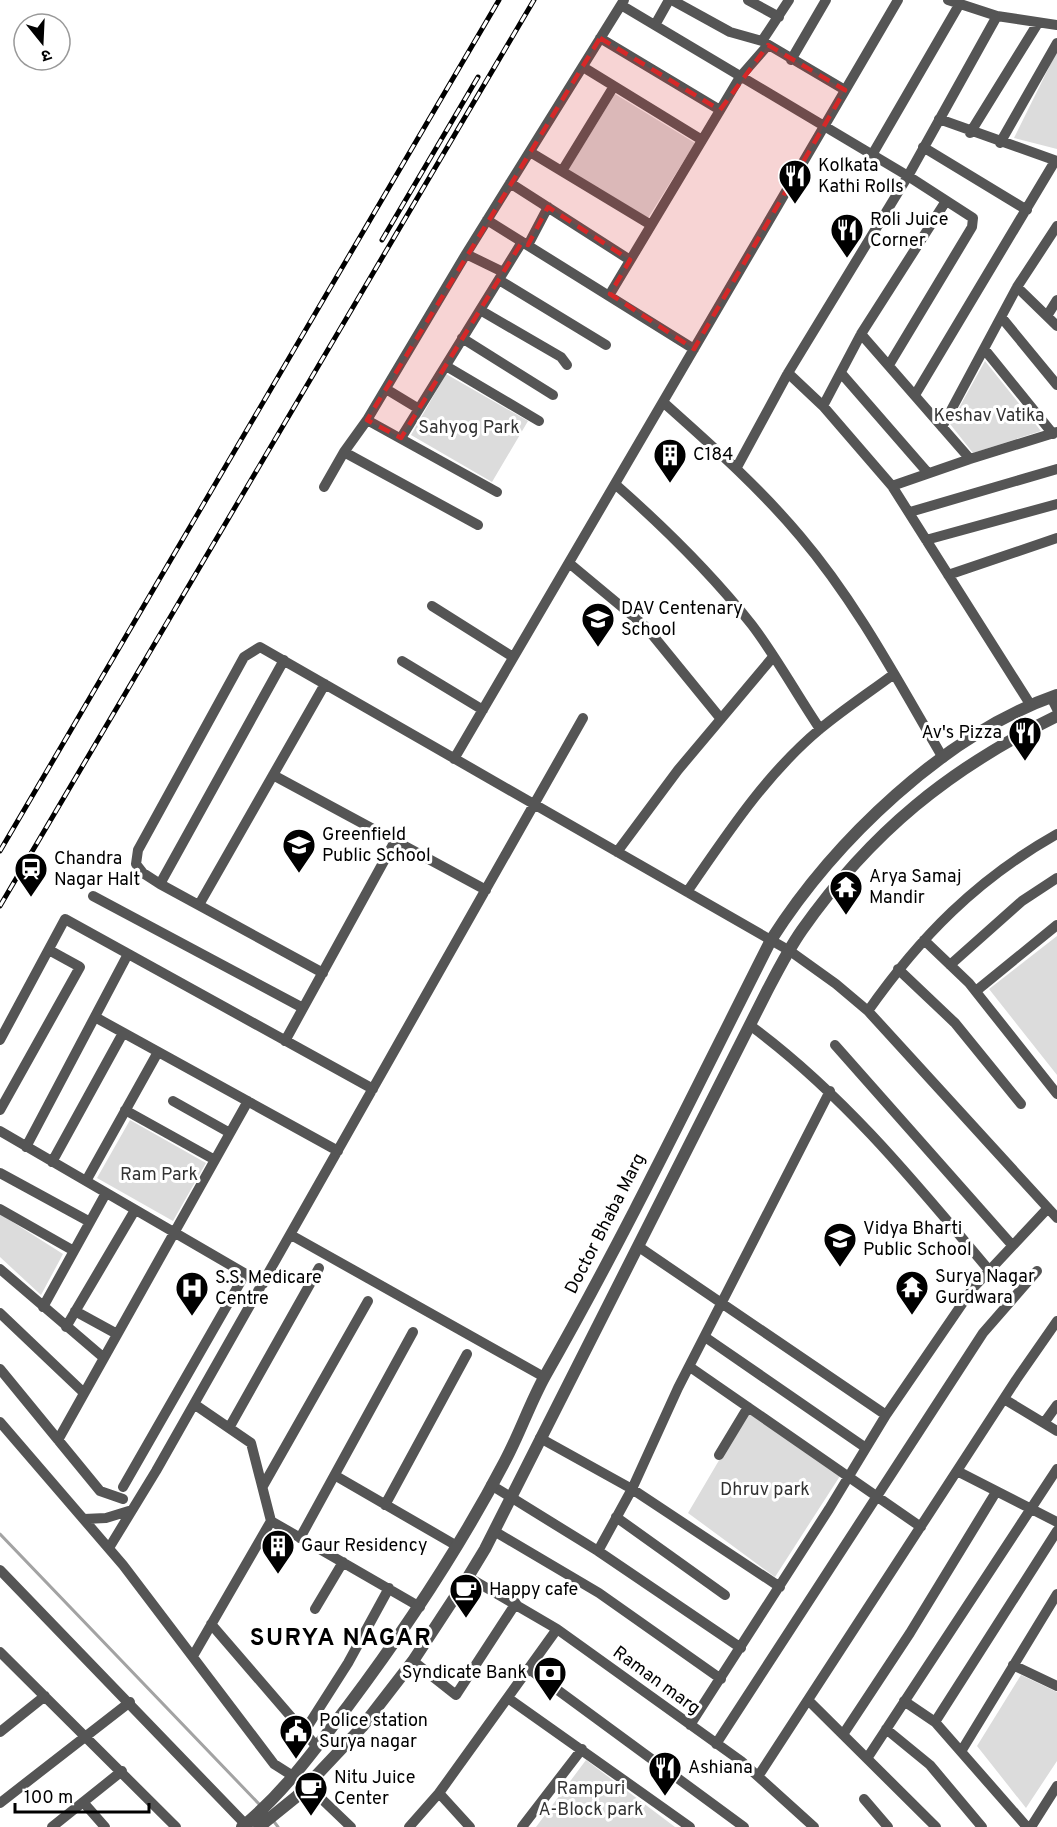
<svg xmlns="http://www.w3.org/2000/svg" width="1057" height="1827" viewBox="0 0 1057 1827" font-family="Overpass,'Noto Sans Devanagari',sans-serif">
<rect width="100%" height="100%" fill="#fff"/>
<!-- green -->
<path fill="#dcdcdc" d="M 1057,51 L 1057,149 L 1014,138 Z
M 615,94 L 695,143 L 648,218 L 568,170 Z
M 985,361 L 1041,431 L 973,453 L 950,424 Z
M 446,374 L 528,421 L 492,482 L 411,435 Z
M 1057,936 L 1057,1075 L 989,989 Z
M 130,1120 L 206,1163 L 173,1221 L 97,1178 Z
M 0,1214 L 63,1254 L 41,1295 L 0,1257 Z
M 748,1411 L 840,1476 L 775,1577 L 688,1513 Z
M 1021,1675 L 1057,1692 L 1057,1761 L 1026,1808 L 977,1746 Z
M 586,1760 L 675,1827 L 536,1827 Z"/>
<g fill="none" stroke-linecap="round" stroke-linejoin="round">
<!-- stream -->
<path stroke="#a3a3a3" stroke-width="3" d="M 0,1534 L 260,1805
M 272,1819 L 278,1827"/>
<!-- minor -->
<path stroke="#555" stroke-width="10" d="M 672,0 L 730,32 L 762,41 L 845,90
M 748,0 L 779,17
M 948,0 L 997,16 L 1057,25
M 621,5 L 908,176 L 973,218 L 972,227 L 889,365
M 655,25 L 669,0
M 600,38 L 720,110
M 762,41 L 789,0
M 791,60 L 826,0
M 583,67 L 702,140
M 939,119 L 1057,161
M 970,133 L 1038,23
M 1000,143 L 1057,43
M 923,147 L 1027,210
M 530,152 L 651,225
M 872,155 L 959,5
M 562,171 L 614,86
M 510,183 L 630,260
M 487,220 L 694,349
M 528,245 L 548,207
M 466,254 L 503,272
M 499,280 L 606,345
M 1017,287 L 1057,326
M 610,294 L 740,77 L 768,45
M 480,310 L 561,357 L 567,365
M 1047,316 L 1057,300
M 1002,318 L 1057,385
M 861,334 L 970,459
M 462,338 L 553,395
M 985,350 L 1053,434
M 446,366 L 539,421
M 788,373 L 823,406 L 892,486 L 1030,704
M 841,373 L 928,473
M 386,389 L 419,409
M 915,395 L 1055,161
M 663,402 C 711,445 758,486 800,536 C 857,603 899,683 943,758
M 823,406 L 861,334 L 946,201
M 367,420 L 497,492
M 942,427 L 1017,287 L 1057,226
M 401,438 L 522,242
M 344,452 L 478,525
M 737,467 L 788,373 L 908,176 L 997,16
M 615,484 C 665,528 711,573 752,625 C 777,658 797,695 820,729
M 892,486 L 970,459 L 1057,432
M 324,487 L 344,452 L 367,420 L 466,254 L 624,0
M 910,512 L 1057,469
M 926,540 L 1057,504
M 569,563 L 646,627 L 721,719
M 948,575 L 1057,538
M 432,606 L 513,657
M 402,661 L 483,710
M 1051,697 L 1057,709
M 454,759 L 898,0
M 273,775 L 486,890
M 617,852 L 678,770 L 773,657
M 160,884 L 284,660
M 687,892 C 727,834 766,774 820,729 C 844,709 870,692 894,674
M 93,896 L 303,1008
M 200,903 L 325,684
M 924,940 L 969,983 L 1057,1094
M 950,965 L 1022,901 L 1057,878
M 898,969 L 955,1023 L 1021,1104
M 323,973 L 160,884 L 143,873 L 136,864 L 138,850 L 244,657 L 260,647 L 790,951 L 836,984 L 868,1011 L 1057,1218
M 976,991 L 1057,925
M 868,1011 C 920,937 977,879 1057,834
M 95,1017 L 338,1151
M 751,1026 C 843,1094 915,1182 988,1269
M 0,1040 L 65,919 L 373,1089
M 285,1041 L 395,841
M 835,1045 L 1012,1245
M 173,1101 L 230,1133
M 0,1110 L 80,967 L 49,950
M 125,1110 L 215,1160
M 0,1131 L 263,1284
M 26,1147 L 128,954
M 52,1162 L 123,1033
M 0,1173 L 90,1222
M 86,1181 L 158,1052
M 0,1209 L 74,1251
M 291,1235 L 544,1377
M 639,1247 L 886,1415
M 0,1269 L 104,1358
M 43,1307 L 106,1193
M 75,1311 L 117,1334
M 0,1313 L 84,1393
M 66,1327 L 135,1210
M 705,1337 L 866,1448
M 690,1367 L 921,1527
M 0,1369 L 100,1491 L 123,1499
M 1004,1399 L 1057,1431
M 0,1422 L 123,1565 L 274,1764 L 307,1785 L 351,1827
M 1044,1423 L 1057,1405
M 229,1428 L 319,1268
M 540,1438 L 632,1489 L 780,1587
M 58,1440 L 248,1101
M 719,1455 L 748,1407
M 957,1471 L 1057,1522
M 336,1476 L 457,1546
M 491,1485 L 598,1551 L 741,1648
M 263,1486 L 368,1301
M 123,1487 L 245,1274
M 385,1505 L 467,1354
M 616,1517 L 725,1595
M 84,1519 L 106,1518 L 132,1510
M 271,1521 L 420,1607
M 494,1531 L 599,1593 L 721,1679
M 300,1538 L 413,1332
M 109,1548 L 156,1471 L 583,718
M 598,1551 L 632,1489 L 678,1388 L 830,1091
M 0,1570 L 248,1827
M 468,1577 L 557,1629 L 741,1761 L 814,1827
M 315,1609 L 343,1562
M 211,1624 L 317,1747
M 0,1652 L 176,1827
M 193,1656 L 271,1521 L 251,1443 L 194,1404
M 413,1661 L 456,1695 L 516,1603
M 1013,1665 L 1057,1686
M 529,1669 L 744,1827
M 508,1698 L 690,1827
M 809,1701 L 936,1827
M 904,1701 L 935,1722 L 1027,1827
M 935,1722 L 1057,1531
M 690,1725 L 829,1509 L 886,1415 L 973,1288 L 1048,1208
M 886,1729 L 930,1765 L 982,1827
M 0,1732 L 45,1696
M 304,1732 L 348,1663 L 389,1588
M 844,1733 L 910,1633 L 996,1492
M 716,1744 L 983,1333 L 1037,1271
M 962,1750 L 1057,1594
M 868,1757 L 1057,1469
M 759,1775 L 1016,1380 L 1057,1321
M 439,1793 L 470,1827
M 864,1799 L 888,1827
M 83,1802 L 105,1827
M 0,1803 L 130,1702
M 52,1827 L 122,1771
M 409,1827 L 439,1793 L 557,1629
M 522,1827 L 582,1749
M 1031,1827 L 1057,1786"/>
<!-- tertiary -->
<path stroke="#555" stroke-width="12" d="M 242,1827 C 284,1793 315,1749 348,1706 C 408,1626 459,1549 505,1461 C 520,1433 530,1403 545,1376 C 626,1234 697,1086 771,940 C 834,841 945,734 1057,695
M 259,1827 L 296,1797 L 362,1727 L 413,1661 L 468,1577 L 485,1549 L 766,993 C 777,972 788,950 802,930 C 871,832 950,768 1057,716"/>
<!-- rail casing -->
<g stroke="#000" stroke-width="5">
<path id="rail" d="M 382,240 L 478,77
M 0,851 L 499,0
M 0,906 L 534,0"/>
</g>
<!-- rail -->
<use href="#rail" stroke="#fff" stroke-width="3" stroke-dasharray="9" stroke-linecap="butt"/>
</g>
<!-- marked area -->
<path fill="#d62828" fill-opacity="0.2" stroke="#d62828" stroke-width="4.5" stroke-dasharray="12 8" stroke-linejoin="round" d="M 600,38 L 720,110 L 768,45 L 845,90 L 694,349 L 610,294 L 630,260 L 548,207 L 528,245 L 522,242 L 401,438 L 367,420 Z"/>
<!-- icons -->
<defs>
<g id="restaurant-pin" transform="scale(1.725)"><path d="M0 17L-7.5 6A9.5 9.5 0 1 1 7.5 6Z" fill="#000" stroke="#fff"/><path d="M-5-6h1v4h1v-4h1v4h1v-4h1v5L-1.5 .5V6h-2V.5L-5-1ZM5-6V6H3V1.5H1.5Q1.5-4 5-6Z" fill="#fff"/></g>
<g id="building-pin" transform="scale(1.725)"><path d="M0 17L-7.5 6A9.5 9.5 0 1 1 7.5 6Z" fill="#000" stroke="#fff"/><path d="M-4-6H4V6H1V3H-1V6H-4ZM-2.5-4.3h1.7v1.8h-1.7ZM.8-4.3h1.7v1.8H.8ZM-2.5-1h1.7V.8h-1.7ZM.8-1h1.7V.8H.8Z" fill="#fff"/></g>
<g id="school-pin" transform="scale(1.725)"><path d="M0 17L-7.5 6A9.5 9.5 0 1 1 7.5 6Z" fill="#000" stroke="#fff"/><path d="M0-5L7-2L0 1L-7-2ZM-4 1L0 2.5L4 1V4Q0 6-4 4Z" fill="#fff"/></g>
<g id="station-pin" transform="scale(1.725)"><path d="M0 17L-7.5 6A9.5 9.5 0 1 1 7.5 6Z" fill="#000" stroke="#fff"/><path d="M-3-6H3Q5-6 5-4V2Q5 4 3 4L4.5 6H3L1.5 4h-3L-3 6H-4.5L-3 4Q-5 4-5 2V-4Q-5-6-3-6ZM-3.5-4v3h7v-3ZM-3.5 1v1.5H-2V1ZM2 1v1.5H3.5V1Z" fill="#fff"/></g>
<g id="temple-pin" transform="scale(1.725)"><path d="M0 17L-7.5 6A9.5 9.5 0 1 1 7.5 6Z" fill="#000" stroke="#fff"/><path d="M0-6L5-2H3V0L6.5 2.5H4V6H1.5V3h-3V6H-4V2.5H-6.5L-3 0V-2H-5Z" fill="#fff"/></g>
<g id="hospital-pin" transform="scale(1.725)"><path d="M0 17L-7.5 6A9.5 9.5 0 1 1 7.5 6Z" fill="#000" stroke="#fff"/><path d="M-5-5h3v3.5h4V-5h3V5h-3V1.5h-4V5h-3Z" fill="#fff"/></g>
<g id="cafe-pin" transform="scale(1.725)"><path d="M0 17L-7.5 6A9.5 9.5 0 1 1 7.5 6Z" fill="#000" stroke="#fff"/><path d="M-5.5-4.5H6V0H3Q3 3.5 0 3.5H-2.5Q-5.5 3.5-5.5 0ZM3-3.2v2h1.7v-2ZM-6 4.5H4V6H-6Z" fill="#fff"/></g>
<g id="bank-pin" transform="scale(1.725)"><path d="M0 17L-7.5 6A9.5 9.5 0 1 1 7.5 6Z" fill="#000" stroke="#fff"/><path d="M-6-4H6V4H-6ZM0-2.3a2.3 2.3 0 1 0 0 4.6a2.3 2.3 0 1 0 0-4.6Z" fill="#fff"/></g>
<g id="civic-pin" transform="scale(1.725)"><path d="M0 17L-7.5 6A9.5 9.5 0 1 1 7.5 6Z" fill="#000" stroke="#fff"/><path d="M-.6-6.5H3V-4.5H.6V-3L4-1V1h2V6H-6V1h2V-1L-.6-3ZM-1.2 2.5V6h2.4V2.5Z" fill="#fff"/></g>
</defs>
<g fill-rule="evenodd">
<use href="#restaurant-pin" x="795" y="176"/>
<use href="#restaurant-pin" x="847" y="230"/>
<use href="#building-pin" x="670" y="455"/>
<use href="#school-pin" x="598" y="619"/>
<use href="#restaurant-pin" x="1025" y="733"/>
<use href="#school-pin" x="299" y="845"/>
<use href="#station-pin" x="31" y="869"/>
<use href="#temple-pin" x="846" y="887"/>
<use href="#school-pin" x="840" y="1239"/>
<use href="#temple-pin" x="912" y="1287"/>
<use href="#hospital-pin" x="192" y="1288"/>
<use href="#building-pin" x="278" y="1546"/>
<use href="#cafe-pin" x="466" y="1590"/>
<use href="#bank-pin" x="550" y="1673"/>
<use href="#civic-pin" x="296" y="1731"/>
<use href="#restaurant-pin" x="665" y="1768"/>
<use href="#cafe-pin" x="311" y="1788"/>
</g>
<g text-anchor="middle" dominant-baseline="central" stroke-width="6" stroke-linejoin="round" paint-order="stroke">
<!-- poi labels -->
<g font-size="18" fill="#000" stroke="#fff" text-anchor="start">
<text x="818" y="166">Kolkata<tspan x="818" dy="21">Kathi Rolls</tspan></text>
<text x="870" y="220">Roli Juice<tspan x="870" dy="21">Corner</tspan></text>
<text x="693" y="455">C184</text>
<text x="621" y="609">DAV Centenary<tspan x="621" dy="21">School</tspan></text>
<text x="1002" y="733" text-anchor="end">Av's Pizza</text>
<text x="322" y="835">Greenfield<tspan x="322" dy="21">Public School</tspan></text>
<text x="54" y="859">Chandra<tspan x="54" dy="21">Nagar Halt</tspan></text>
<text x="869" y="877">Arya Samaj<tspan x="869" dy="21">Mandir</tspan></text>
<text x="863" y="1229">Vidya Bharti<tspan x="863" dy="21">Public School</tspan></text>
<text x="935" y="1277">Surya Nagar<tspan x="935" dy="21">Gurdwara</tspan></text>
<text x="215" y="1278">S.S. Medicare<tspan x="215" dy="21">Centre</tspan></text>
<text x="301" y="1546">Gaur Residency</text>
<text x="489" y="1590">Happy cafe</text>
<text x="527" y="1673" text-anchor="end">Syndicate Bank</text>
<text x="319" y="1721">Police station<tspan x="319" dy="21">Surya nagar</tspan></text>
<text x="688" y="1768">Ashiana</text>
<text x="334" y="1778">Nitu Juice<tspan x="334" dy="21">Center</tspan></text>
</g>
<!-- park labels -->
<g font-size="18" fill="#333" stroke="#fff">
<text x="989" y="416">Keshav Vatika</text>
<text x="469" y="428">Sahyog Park</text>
<text x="159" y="1175">Ram Park</text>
<text x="765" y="1490">Dhruv park</text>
<text x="591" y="1789">Rampuri<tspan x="591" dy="21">A-Block park</tspan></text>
</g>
<!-- street labels -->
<g font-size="18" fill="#000" stroke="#fff">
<text transform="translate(606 1224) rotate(-63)">Doctor Bhaba Marg</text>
<text transform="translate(656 1681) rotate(36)">Raman marg</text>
</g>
<!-- district labels -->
<g font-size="24" font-weight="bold" letter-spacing="1.5" fill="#000" stroke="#fff">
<text x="341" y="1639">SURYA NAGAR</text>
</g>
</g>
<!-- north arrow -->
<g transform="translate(42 42) rotate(162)"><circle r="28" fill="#ffffff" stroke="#999999" stroke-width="1.5"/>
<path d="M0-4.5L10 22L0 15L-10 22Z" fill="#000000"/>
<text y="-9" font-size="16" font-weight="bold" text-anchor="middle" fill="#000000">उ</text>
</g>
<!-- scale -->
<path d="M15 1803v9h134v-9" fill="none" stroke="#000000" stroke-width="3"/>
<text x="24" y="1803" font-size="18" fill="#000000" stroke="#ffffff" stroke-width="4.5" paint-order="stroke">100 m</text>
</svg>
